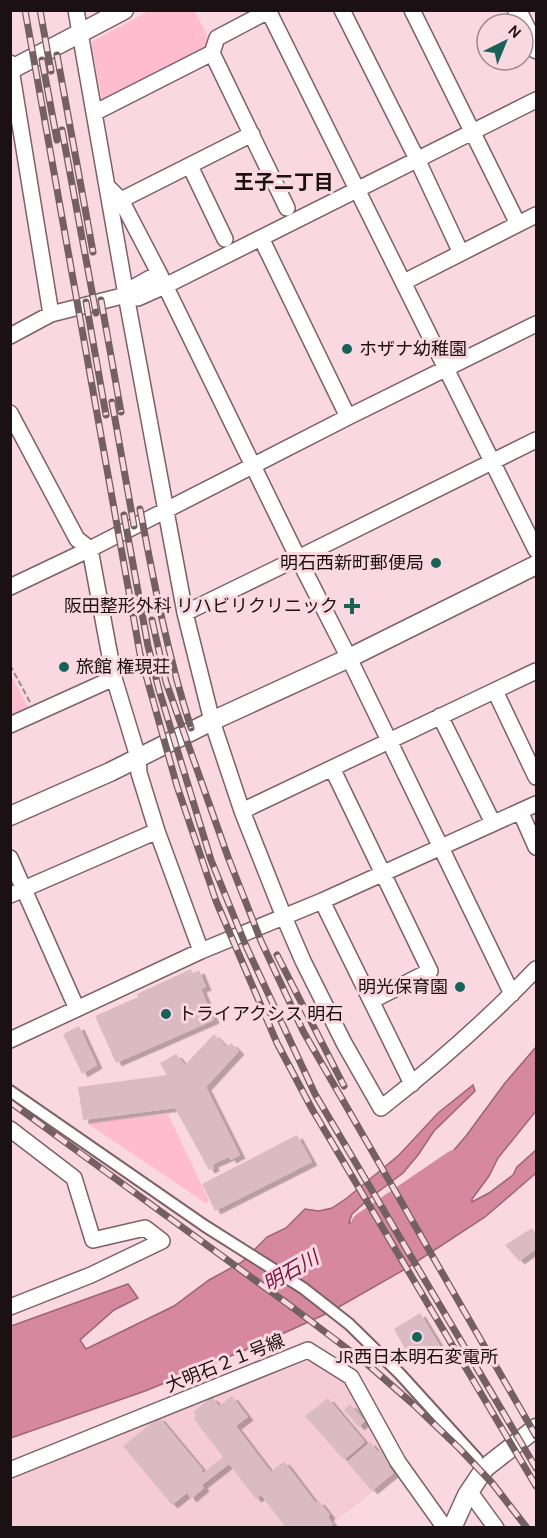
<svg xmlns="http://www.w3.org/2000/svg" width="547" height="1538" viewBox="0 0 547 1538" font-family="Karla,'Noto Sans JP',sans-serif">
<defs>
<filter id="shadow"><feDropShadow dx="5.5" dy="3.5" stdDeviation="0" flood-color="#0004"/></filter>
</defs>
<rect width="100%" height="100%" fill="#fad8e1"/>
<!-- built -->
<path fill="#f5cbd6" d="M 309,1360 L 349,1381 L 399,1471 L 328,1527 L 14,1528 L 11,1522 L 11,1479 Z"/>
<!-- green -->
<path fill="#febcce" d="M 151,10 L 195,11 L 209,40 L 206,48 L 102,101 L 91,42 Z
M 10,673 L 29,709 L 10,717 Z
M 168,1114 L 208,1199 L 207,1204 L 87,1123 Z"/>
<!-- water -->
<path fill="#d6889f" stroke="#9e6475" stroke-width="1.5" d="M 536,1047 L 536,1111 L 498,1158 L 489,1176 L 472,1199 L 472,1202 L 489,1193 L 513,1175 L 517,1167 L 536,1150 L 536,1173 L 485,1217 L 407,1268 L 330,1312 L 260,1344 L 145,1391 L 11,1438 L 11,1326 L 128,1284 L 138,1298 L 114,1310 L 80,1340 L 86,1349 L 174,1306 L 209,1280 L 242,1262 L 267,1237 L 286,1228 L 305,1209 L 319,1211 L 332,1208 L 347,1198 L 399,1155 L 438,1113 L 473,1085 L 475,1091 L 434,1131 L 418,1155 L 403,1173 L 370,1198 L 352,1214 L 349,1223 L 368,1221 L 423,1186 L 466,1136 L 505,1083 Z"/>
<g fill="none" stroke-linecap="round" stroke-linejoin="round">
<!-- river -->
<path stroke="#d6889f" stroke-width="26" d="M 364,1225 L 455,1163"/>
</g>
<!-- building -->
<path fill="#dbbbc3" filter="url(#shadow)" d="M 191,969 L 193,973 L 199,970 L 206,987 L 201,989 L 214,1020 L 116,1063 L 95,1016 L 138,997 L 137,994 Z
M 79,1026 L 97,1065 L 82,1074 L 63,1034 Z
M 214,1034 L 227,1047 L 231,1043 L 239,1051 L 206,1087 L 240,1155 L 231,1160 L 229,1157 L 213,1164 L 214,1168 L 209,1170 L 175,1108 L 83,1120 L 78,1087 L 167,1075 L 160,1063 L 176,1054 L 185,1065 Z
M 297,1135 L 312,1162 L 215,1211 L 202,1184 Z
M 532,1228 L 536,1234 L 536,1249 L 519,1261 L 505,1245 Z
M 420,1313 L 443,1351 L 425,1361 L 415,1345 L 405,1349 L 394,1329 Z
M 232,1396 L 248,1417 L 236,1426 L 271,1472 L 284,1461 L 316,1503 L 319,1501 L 330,1515 L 328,1517 L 333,1524 L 328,1528 L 286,1528 L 261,1495 L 256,1499 L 229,1464 L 202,1485 L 204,1488 L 191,1499 L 187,1493 L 172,1505 L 123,1446 L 159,1417 L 203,1470 L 201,1471 L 203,1473 L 223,1457 L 193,1418 L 196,1416 L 193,1412 L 212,1397 L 219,1406 Z
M 328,1398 L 365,1442 L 344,1460 L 305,1416 Z
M 350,1404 L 365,1421 L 359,1427 L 344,1410 Z
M 370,1442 L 378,1452 L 381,1449 L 392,1463 L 388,1466 L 394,1473 L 372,1491 L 347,1462 Z"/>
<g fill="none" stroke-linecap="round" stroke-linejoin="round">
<!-- pedestrian casing -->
<g stroke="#7d6068" stroke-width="14">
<path id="pedestrian" d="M 10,1091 L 205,1226 L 303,1288 L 349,1324 L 400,1374 L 477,1459"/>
</g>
<!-- minor casing -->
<g stroke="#7d6068" stroke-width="18">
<path id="minor" d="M 76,10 L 126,295 L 166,511 L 185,613 L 212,721 L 242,811 L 284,917 L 303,961 L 344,1043 L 381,1108 C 436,1065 488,1019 536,969
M 268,10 L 536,550
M 342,10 L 417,159 L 461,253
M 412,10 L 518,224
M 212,53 L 287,208
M 10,63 L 51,314
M 94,113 L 212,53 L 217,38 L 270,10
M 190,166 L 225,239
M 107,186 L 121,200 L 159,273 L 298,558 L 349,658 L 512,994
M 121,200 L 252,134
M 261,238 L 348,417
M 404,282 L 536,215
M 126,295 L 134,287 L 159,273
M 10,336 L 51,314 L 126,295 L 138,298 L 165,286 L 536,100
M 10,413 L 77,539 L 90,549 L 114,678 L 138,757 L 139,773 L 157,831 L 201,951
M 10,587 L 90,549 L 348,417 L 536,324
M 185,613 L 298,558 L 536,440
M 495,691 L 536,777
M 440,716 L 493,823
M 10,725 L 114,678
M 332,768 L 430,971 L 371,1001
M 242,811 L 536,671
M 520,811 L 536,847
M 10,858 L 77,1009
M 10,895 L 157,831
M 322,901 L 412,1084
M 10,1040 L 201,951 L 322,901 L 536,804
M 10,1129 L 74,1178 L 93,1240 L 145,1228 L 162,1241 L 91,1275 L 10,1307
M 10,1470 L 308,1350 L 351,1377 L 398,1462 L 445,1528
M 469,1491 L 496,1528"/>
</g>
<!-- tertiary casing -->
<g stroke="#7d6068" stroke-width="21">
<path id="tertiary" d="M 517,10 L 536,49
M 10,70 L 124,10
M 10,816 L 110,772 L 212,721 L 349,658 L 536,565
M 452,1528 L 467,1495 L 485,1468 L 536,1428"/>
</g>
<!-- path -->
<path stroke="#9e868c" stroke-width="2" stroke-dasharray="6 3" stroke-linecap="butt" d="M 10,665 L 30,702"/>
<!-- pedestrian -->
<use href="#pedestrian" stroke="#fff" stroke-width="10"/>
<!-- minor -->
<use href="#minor" stroke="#fff" stroke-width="15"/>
<!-- tertiary -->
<use href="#tertiary" stroke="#fff" stroke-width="18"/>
<!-- rail casing -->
<g stroke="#735f64" stroke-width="7">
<path id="rail" d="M 25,10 L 140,654 L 177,786 L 216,901 L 277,1043 L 312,1109 L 536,1486
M 40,10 L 51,71
M 57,55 L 93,252
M 42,60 L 57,140
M 62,130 L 96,313
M 101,300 L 121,412
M 86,302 L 106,415
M 112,402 L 134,526
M 140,509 C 154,583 168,657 191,728
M 124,515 L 148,646 L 159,690 L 211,860 L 246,946 L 315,1094 L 536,1468
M 152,620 L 166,682 L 228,857 L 261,941 L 303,1031 L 536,1436
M 277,955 L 344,1086
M 10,1102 L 292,1307 L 366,1363 L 413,1404 L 459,1448 L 493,1484 L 527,1528"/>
</g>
<!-- rail -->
<use href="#rail" stroke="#fad8e1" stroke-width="4.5" stroke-dasharray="14" stroke-linecap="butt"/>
</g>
<!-- markers -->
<g fill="#196257" stroke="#fad8e1" stroke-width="2">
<circle cx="347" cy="349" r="6"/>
<circle cx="436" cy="563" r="6"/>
<path d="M349 597h6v6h6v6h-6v6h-6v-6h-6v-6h6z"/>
<circle cx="64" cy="667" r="6"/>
<circle cx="460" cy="987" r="6"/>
<circle cx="166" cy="1014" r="6"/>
<circle cx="417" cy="1337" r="6"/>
</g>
<g text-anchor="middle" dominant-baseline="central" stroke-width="6" stroke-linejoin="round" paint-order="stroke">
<!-- poi labels -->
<g font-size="18" fill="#1b1013" stroke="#fad8e1" text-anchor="start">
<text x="359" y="349">ホザナ幼稚園</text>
<text x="424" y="563" text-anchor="end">明石西新町郵便局</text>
<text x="338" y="606" text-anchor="end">阪田整形外科 リハビリクリニック</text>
<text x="76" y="667">旅館 権現荘</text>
<text x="448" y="987" text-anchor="end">明光保育園</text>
<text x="178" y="1014">トライアクシス 明石</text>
<text x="417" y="1357" text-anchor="middle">JR西日本明石変電所</text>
</g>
<!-- street labels -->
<g font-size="18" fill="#1b1013" stroke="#fad8e1">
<text transform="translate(225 1363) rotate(-22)">大明石２１号線</text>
</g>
<!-- neighbourhood labels -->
<g font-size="20" font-weight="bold" fill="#1b1013" stroke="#fad8e1">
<text x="284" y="182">王子二丁目</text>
</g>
<!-- water labels -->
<g font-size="20" font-style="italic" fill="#73163d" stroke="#fad8e1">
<text transform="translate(291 1271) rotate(-30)">明石川</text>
</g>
</g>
<!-- border -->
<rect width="547" height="1538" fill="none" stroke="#1b1013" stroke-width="24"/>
<!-- north arrow -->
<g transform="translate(505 42) rotate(43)"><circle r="28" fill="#fad8e1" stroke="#a1888f" stroke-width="1.5"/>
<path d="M0-4.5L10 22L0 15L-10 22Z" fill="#196257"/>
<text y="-9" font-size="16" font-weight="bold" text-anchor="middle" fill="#1b1013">N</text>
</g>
</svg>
